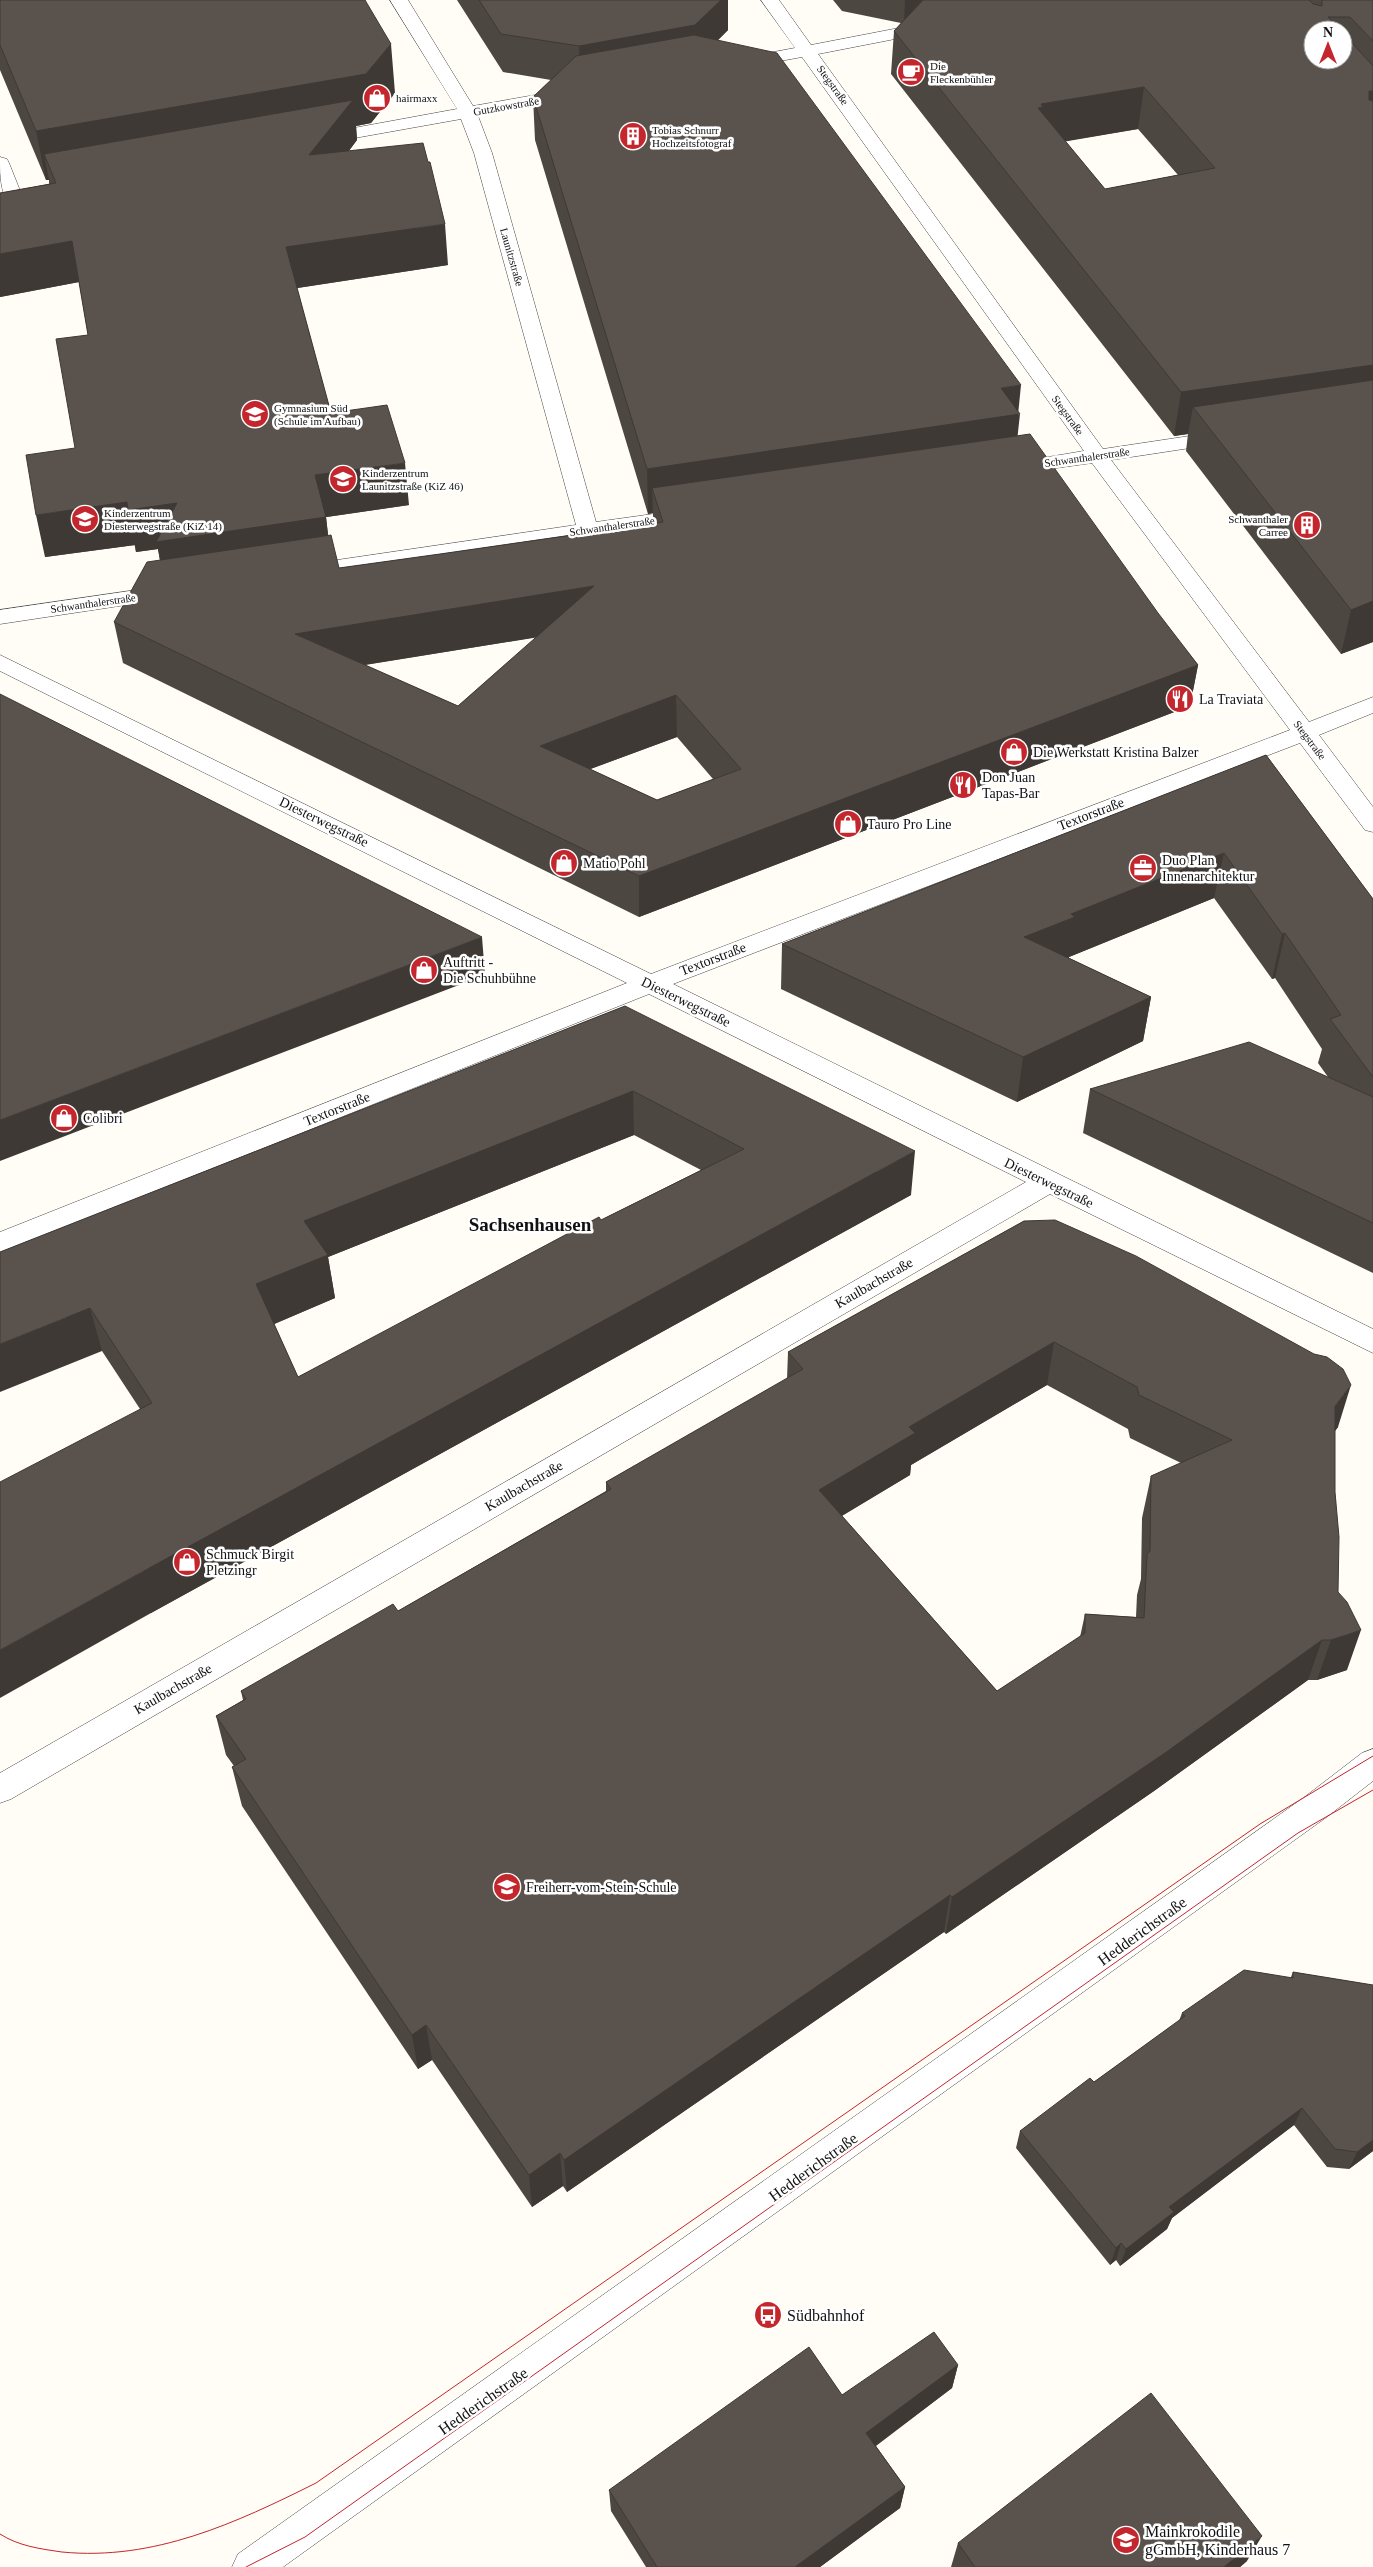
<svg xmlns="http://www.w3.org/2000/svg" width="1373" height="2567" viewBox="0 0 1373 2567" font-family="Georgia,serif">
<rect width="100%" height="100%" fill="#fffdf5"/>
<g fill="none" stroke-linecap="round" stroke-linejoin="round">
<!-- minor casing -->
<g stroke="#444" stroke-width="1">
<path id="minor" d="M 390,0 L 408,0 L 473,106 L 569,89 L 575,90 L 578,94 L 575,98 L 569,99 L 478,116 L 492,153 L 596,522 L 689,509 L 697,510 L 700,515 L 697,520 L 303,579 L 295,577 L 292,572 L 295,567 L 303,565 L 576,525 L 474,153 L 461,119 L 321,144 L 315,143 L 312,139 L 315,135 L 321,134 L 457,109 Z
M 761,0 L 779,0 L 811,45 L 930,22 L 936,23 L 939,27 L 936,31 L 818,54 L 1103,449 L 1223,431 L 1230,433 L 1233,437 L 1230,441 L 1223,443 L 1111,460 L 1309,722 L 1373,697 L 1373,713 L 1319,735 L 1373,807 L 1373,832 L 1365,830 L 1300,743 L 673,984 L 1373,1329 L 1373,1353 L 1050,1194 L 11,1799 L 0,1803 L 0,1773 L 1026,1182 L 649,994 L 0,1253 L 0,1232 L 627,983 L 0,671 L 0,655 L 651,974 L 1290,730 L 1092,463 L 1013,474 L 1006,472 L 1003,468 L 1006,464 L 1084,451 L 802,57 L 742,68 L 736,67 L 733,63 L 736,59 L 795,48 Z
M 0,157 L 7,159 L 9,163 L 21,193 L 19,197 L 5,197 C 0,185 0,171 0,157 Z
M 164,586 L 172,588 L 175,593 L 172,598 L 0,624 L 0,610 Z"/>
</g>
<!-- tertiary casing -->
<g stroke="#444" stroke-width="1">
<path id="tertiary" d="M 1373,1749 L 1373,1781 L 1328,1816 L 283,2567 L 232,2567 L 238,2554 L 1306,1796 L 1362,1753 Z"/>
</g>
<!-- minor -->
<use href="#minor" fill="#fff" fill-rule="evenodd"/>
<!-- tertiary -->
<use href="#tertiary" fill="#fff" fill-rule="evenodd"/>
<!-- tram -->
<path stroke="#c4262e" stroke-width="1" d="M 0,2534 C 18,2546 41,2549 62,2552 C 154,2561 236,2523 316,2483 L 1260,1824 L 1373,1756
M 246,2567 L 305,2537 L 1298,1833 L 1373,1790"/>
</g>
<!-- wall -->
<path fill="#4d4742" fill-rule="evenodd" d="M 0,0 L 395,93 L 371,123 L 356,126 L 357,140 L 349,151 L 448,265 L 297,288 L 331,413 L 409,505 L 326,517 L 328,535 L 339,568 L 440,554 L 653,523 L 653,513 L 648,514 L 535,140 L 533,97 L 551,80 L 503,72 L 457,0 L 728,0 L 728,30 L 718,40 L 1018,412 L 1017,436 L 1198,665 L 1190,706 L 639,917 L 123,663 L 114,622 L 160,560 L 158,549 L 136,552 L 135,545 L 45,557 L 75,448 L 88,335 L 79,282 L 0,297 L 0,193 L 49,184 L 49,180 L 46,180 L 0,70 ZM 537,637 L 458,706 L 365,665 ZM 677,737 L 713,779 L 657,800 L 590,769 Z
M 833,0 L 1373,0 L 1373,642 L 1341,654 L 1186,451 L 1188,434 L 1174,436 L 891,74 L 894,31 L 901,23 L 842,11 ZM 1313,30 L 1343,30 L 1343,60 ZM 1138,129 L 1178,175 L 1105,189 L 1065,141 Z
M 1266,755 L 1373,899 L 1373,1273 L 1083,1133 L 1090,1089 L 1328,1077 L 1318,1063 L 1322,1049 L 1275,978 L 1272,979 L 1214,898 L 1069,957 L 1069,958 L 1151,997 L 1143,1041 L 1017,1102 L 781,989 L 782,944 Z
M 625,1006 L 911,1195 L 151,1613 L 140,1409 L 102,1351 L 0,1252 ZM 634,1135 L 701,1170 L 601,1220 L 298,1377 L 274,1324 L 335,1298 L 328,1257 Z
M 1024,1221 L 1338,1427 L 1335,1431 L 1335,1492 L 1338,1592 L 1347,1670 L 1317,1680 L 1308,1680 L 1154,1791 L 946,1934 L 944,1932 L 567,2192 L 563,2186 L 532,2207 L 432,2060 L 418,2069 L 242,1806 L 232,1767 L 234,1766 L 226,1755 L 216,1716 L 243,1700 L 241,1691 L 398,1611 L 606,1491 L 606,1482 L 787,1379 L 788,1352 ZM 1047,1385 L 1128,1429 L 1130,1438 L 1181,1463 L 1151,1476 L 1142,1518 L 1141,1579 L 1137,1595 L 1136,1617 L 1085,1614 L 1080,1637 L 997,1691 L 842,1516 L 910,1475 L 911,1465 Z
M 1293,1972 L 1373,1985 L 1373,2151 L 1349,2169 L 1327,2167 L 1294,2125 L 1172,2218 L 1167,2229 L 1120,2266 L 1116,2260 L 1110,2265 L 1016,2148 L 1020,2131 L 1094,2082 L 1179,2021 L 1182,2013 L 1291,1977 Z
M 958,2365 L 952,2388 L 876,2446 L 905,2487 L 900,2508 L 820,2567 L 646,2567 L 611,2511 L 609,2490 L 842,2395 Z
M 958,2543 L 1247,2561 L 1240,2567 L 951,2567 Z"/>
<!-- shaded-wall -->
<path fill="#3f3936" d="M 721,0 L 728,0 L 728,30 L 695,63 L 580,85 L 579,46 Z
M 905,0 L 1032,0 L 904,24 Z
M 391,44 L 395,93 L 371,123 L 356,126 L 357,140 L 313,196 L 44,154 L 49,180 L 46,180 L 36,131 Z
M 1144,87 L 1138,129 L 1039,146 L 1038,108 L 1041,104 Z
M 1369,91 L 1373,91 L 1373,132 L 1360,134 Z
M 445,224 L 448,265 L 291,289 L 286,247 Z
M 72,241 L 79,282 L 0,297 L 0,254 Z
M 1373,365 L 1373,408 L 1193,407 L 1188,434 L 1174,436 L 1181,392 Z
M 1021,385 L 1018,415 L 1020,414 L 1015,459 L 652,488 L 653,513 L 648,514 L 647,469 L 1001,388 Z
M 405,463 L 409,505 L 320,518 L 315,475 Z
M 127,502 L 135,545 L 45,557 L 36,515 Z
M 177,503 L 326,517 L 331,560 L 164,584 L 158,549 L 136,552 L 128,510 Z
M 594,586 L 595,628 L 301,675 L 295,634 Z
M 1373,601 L 1373,642 L 1341,654 L 1351,610 Z
M 1198,665 L 1190,706 L 639,917 L 639,876 Z
M 676,695 L 677,737 L 542,787 L 540,746 Z
M 1224,853 L 1214,898 L 1069,957 L 1068,962 L 1024,937 L 1071,914 Z
M 1285,933 L 1275,978 L 1272,979 L 1282,934 Z
M 482,937 L 485,975 L 0,1161 L 0,1120 Z
M 1151,997 L 1143,1041 L 1017,1102 L 1023,1057 Z
M 633,1091 L 634,1135 L 328,1257 L 335,1298 L 265,1328 L 256,1284 L 304,1221 Z
M 915,1151 L 911,1195 L 151,1613 L 0,1698 L 0,1650 L 140,1573 Z
M 90,1308 L 102,1351 L 0,1392 L 0,1344 Z
M 1054,1342 L 1047,1385 L 911,1465 L 910,1475 L 816,1531 L 819,1490 L 909,1427 Z
M 1351,1385 L 1338,1427 L 1322,1448 L 1335,1406 Z
M 1361,1630 L 1347,1670 L 1317,1680 L 1331,1640 Z
M 1322,1640 L 1308,1680 L 1154,1791 L 946,1934 L 952,1897 Z
M 950,1895 L 944,1932 L 567,2192 L 564,2160 Z
M 426,2025 L 432,2060 L 418,2069 L 412,2035 Z
M 1302,2108 L 1294,2125 L 1172,2218 L 1167,2229 L 1120,2266 L 1126,2249 L 1169,2207 Z
M 1373,2140 L 1373,2151 L 1349,2169 L 1357,2152 Z
M 560,2153 L 563,2186 L 532,2207 L 529,2175 Z
M 1121,2243 L 1116,2260 L 1110,2265 L 1116,2248 Z
M 958,2365 L 952,2388 L 863,2455 L 866,2433 Z
M 905,2487 L 900,2508 L 820,2567 L 795,2567 Z
M 1262,2536 L 1247,2561 L 1240,2567 L 1224,2567 Z"/>
<!-- building -->
<path fill="#5a524d" stroke="#3f3936" fill-rule="evenodd" d="M 0,0 L 365,0 L 391,44 L 366,74 L 36,131 L 0,45 Z
M 479,0 L 721,0 L 695,25 L 579,46 L 501,34 Z
M 923,0 L 1309,0 L 1313,4 L 1322,6 L 1322,0 L 1373,0 L 1373,41 L 1350,17 L 1328,17 L 1340,30 L 1313,30 L 1313,60 L 1343,60 L 1343,33 L 1373,66 L 1373,91 L 1369,91 L 1369,100 L 1373,101 L 1373,365 L 1181,392 L 894,31 ZM 1144,87 L 1215,168 L 1105,189 L 1038,108 L 1043,107 L 1041,104 Z
M 694,35 L 777,53 L 1021,385 L 1001,388 L 1020,414 L 647,469 L 533,97 L 576,56 Z
M 353,100 L 309,155 L 423,143 L 428,162 L 430,162 L 445,224 L 286,247 L 331,413 L 387,405 L 405,463 L 315,475 L 326,517 L 156,542 L 177,503 L 128,510 L 127,502 L 36,515 L 26,455 L 75,448 L 56,339 L 88,335 L 72,241 L 0,254 L 0,193 L 56,183 L 44,154 Z
M 1373,380 L 1373,601 L 1351,610 L 1193,407 Z
M 1030,434 L 1158,613 L 1198,665 L 639,876 L 114,622 L 147,562 L 331,535 L 339,568 L 440,554 L 663,522 L 652,488 ZM 594,586 L 458,706 L 295,634 ZM 676,695 L 741,769 L 657,800 L 540,746 Z
M 0,694 L 482,937 L 0,1120 Z
M 1266,755 L 1373,899 L 1373,1077 L 1330,1019 L 1341,1015 L 1285,933 L 1282,934 L 1224,853 L 1071,914 L 1075,917 L 1024,937 L 1151,997 L 1023,1057 L 782,944 Z
M 625,1006 L 915,1151 L 140,1573 L 0,1650 L 0,1482 L 152,1403 L 90,1308 L 0,1344 L 0,1252 ZM 633,1091 L 744,1149 L 601,1220 L 599,1217 L 298,1377 L 256,1284 L 328,1255 L 304,1221 Z
M 1249,1042 L 1373,1097 L 1373,1223 L 1090,1089 Z
M 1055,1220 L 1136,1256 L 1314,1354 L 1327,1357 L 1343,1369 L 1351,1385 L 1335,1406 L 1335,1492 L 1339,1537 L 1338,1592 L 1347,1602 L 1361,1630 L 1331,1640 L 1322,1640 L 1165,1753 L 952,1897 L 950,1895 L 564,2160 L 560,2153 L 529,2175 L 426,2025 L 412,2035 L 232,1767 L 246,1759 L 216,1716 L 246,1699 L 241,1691 L 393,1604 L 398,1611 L 611,1489 L 606,1482 L 803,1369 L 788,1352 L 1024,1221 ZM 1054,1342 L 1137,1387 L 1139,1395 L 1232,1440 L 1151,1476 L 1150,1551 L 1147,1554 L 1144,1618 L 1085,1614 L 1085,1633 L 997,1691 L 819,1490 L 915,1433 L 909,1427 Z
M 1244,1970 L 1293,1978 L 1293,1972 L 1373,1985 L 1373,2140 L 1357,2152 L 1335,2149 L 1302,2108 L 1169,2207 L 1174,2212 L 1126,2249 L 1121,2243 L 1116,2248 L 1020,2131 L 1090,2078 L 1094,2082 L 1185,2016 L 1182,2013 Z
M 934,2332 L 958,2365 L 866,2433 L 905,2487 L 795,2567 L 657,2567 L 609,2490 L 809,2347 L 842,2395 Z
M 1151,2393 L 1262,2536 L 1224,2567 L 975,2567 L 958,2543 Z"/>
<!-- icons -->
<defs>
<g id="cafe-disc" transform="scale(1.4375)"><circle r="9.5" fill="#c4262e" stroke="#fff"/><path d="M-5.5-4.5H6V0H3Q3 3.5 0 3.5H-2.5Q-5.5 3.5-5.5 0ZM3-3.2v2h1.7v-2ZM-6 4.5H4V6H-6Z" fill="#fff"/></g>
<g id="shop-disc" transform="scale(1.4375)"><circle r="9.5" fill="#c4262e" stroke="#fff"/><path d="M-5-2.5h2.3a2.7 3.5 0 0 1 5.4 0H5L5.5 6h-11ZM-1.5-2.5h3a1.5 2.3 0 0 0-3 0Z" fill="#fff"/></g>
<g id="building-disc" transform="scale(1.4375)"><circle r="9.5" fill="#c4262e" stroke="#fff"/><path d="M-4-6H4V6H1V3H-1V6H-4ZM-2.5-4.3h1.7v1.8h-1.7ZM.8-4.3h1.7v1.8H.8ZM-2.5-1h1.7V.8h-1.7ZM.8-1h1.7V.8H.8Z" fill="#fff"/></g>
<g id="school-disc" transform="scale(1.4375)"><circle r="9.5" fill="#c4262e" stroke="#fff"/><path d="M0-5L7-2L0 1L-7-2ZM-4 1L0 2.5L4 1V4Q0 6-4 4Z" fill="#fff"/></g>
<g id="restaurant-disc" transform="scale(1.4375)"><circle r="9.5" fill="#c4262e" stroke="#fff"/><path d="M-5-6h1v4h1v-4h1v4h1v-4h1v5L-1.5 .5V6h-2V.5L-5-1ZM5-6V6H3V1.5H1.5Q1.5-4 5-6Z" fill="#fff"/></g>
<g id="office-disc" transform="scale(1.4375)"><circle r="9.5" fill="#c4262e" stroke="#fff"/><path d="M-6-3h4V-5.5h4V-3h4V5H-6ZM-1-4.5V-3h2v-1.5ZM-6 0V1H6V0Z" fill="#fff"/></g>
<g id="bus-disc" transform="scale(1.4375)"><circle r="9.5" fill="#c4262e" stroke="#fff"/><path d="M-5-6H5V4H4V6H2V4H-2V6H-4V4H-5ZM-3.5-4V0h7V-4ZM-3.5 1.2v1.5H-2V1.2ZM2 1.2v1.5H3.5V1.2Z" fill="#fff"/></g>
</defs>
<g fill-rule="evenodd">
<use href="#cafe-disc" x="911" y="72"/>
<use href="#shop-disc" x="377" y="98"/>
<use href="#building-disc" x="633" y="136"/>
<use href="#school-disc" x="255" y="414"/>
<use href="#school-disc" x="343" y="479"/>
<use href="#school-disc" x="85" y="519"/>
<use href="#building-disc" x="1307" y="525"/>
<use href="#restaurant-disc" x="1180" y="699"/>
<use href="#shop-disc" x="1014" y="752"/>
<use href="#restaurant-disc" x="963" y="785"/>
<use href="#shop-disc" x="848" y="824"/>
<use href="#shop-disc" x="564" y="863"/>
<use href="#office-disc" x="1143" y="868"/>
<use href="#shop-disc" x="424" y="970"/>
<use href="#shop-disc" x="64" y="1118"/>
<use href="#shop-disc" x="187" y="1562"/>
<use href="#school-disc" x="507" y="1887"/>
<use href="#bus-disc" x="768" y="2315"/>
<use href="#school-disc" x="1126" y="2540"/>
</g>
<g text-anchor="middle" dominant-baseline="central" stroke-width="5" stroke-linejoin="round" paint-order="stroke">
<!-- far-poi labels -->
<g font-size="11" fill="#111" stroke="#fff" text-anchor="start">
<text x="930" y="66">Die<tspan x="930" dy="13">Fleckenbühler</tspan></text>
<text x="396" y="98">hairmaxx</text>
<text x="652" y="130">Tobias Schnurr<tspan x="652" dy="13">Hochzeitsfotograf</tspan></text>
<text x="274" y="408">Gymnasium Süd<tspan x="274" dy="13">(Schule im Aufbau)</tspan></text>
<text x="362" y="473">Kinderzentrum<tspan x="362" dy="13">Launitzstraße (KiZ 46)</tspan></text>
<text x="104" y="513">Kinderzentrum<tspan x="104" dy="13">Diesterwegstraße (KiZ 14)</tspan></text>
<text x="1288" y="519" text-anchor="end">Schwanthaler<tspan x="1288" dy="13">Carree</tspan></text>
</g>
<!-- far-street labels -->
<g font-size="11" fill="#111" stroke="#fff">
<text transform="translate(833 85) rotate(54)">Stegstraße</text>
<text transform="translate(506 106) rotate(-10)">Gutzkowstraße</text>
<text transform="translate(512 257) rotate(74)">Launitzstraße</text>
<text transform="translate(1068 415) rotate(54)">Stegstraße</text>
<text transform="translate(1087 457) rotate(-8)">Schwanthalerstraße</text>
<text transform="translate(612 526) rotate(-8)">Schwanthalerstraße</text>
<text transform="translate(93 603) rotate(-8)">Schwanthalerstraße</text>
<text transform="translate(1310 740) rotate(53)">Stegstraße</text>
</g>
<!-- poi labels -->
<g font-size="14" fill="#111" stroke="#fff" text-anchor="start">
<text x="1199" y="699">La Traviata</text>
<text x="1033" y="752">Die Werkstatt Kristina Balzer</text>
<text x="982" y="777">Don Juan<tspan x="982" dy="16">Tapas-Bar</tspan></text>
<text x="867" y="824">Tauro Pro Line</text>
<text x="1162" y="860">Duo Plan<tspan x="1162" dy="16">Innenarchitektur</tspan></text>
<text x="583" y="863">Matio Pohl</text>
<text x="443" y="962">Auftritt -<tspan x="443" dy="16">Die Schuhbühne</tspan></text>
<text x="83" y="1118">Colibri</text>
<text x="206" y="1554">Schmuck Birgit<tspan x="206" dy="16">Pletzingr</tspan></text>
<text x="526" y="1887">Freiherr-vom-Stein-Schule</text>
</g>
<!-- street labels -->
<g font-size="14" fill="#111" stroke="#fff">
<text transform="translate(1091 814) rotate(-21)">Textorstraße</text>
<text transform="translate(324 822) rotate(26)">Diesterwegstraße</text>
<text transform="translate(713 959) rotate(-21)">Textorstraße</text>
<text transform="translate(686 1002) rotate(26)">Diesterwegstraße</text>
<text transform="translate(337 1109) rotate(-22)">Textorstraße</text>
<text transform="translate(1049 1183) rotate(26)">Diesterwegstraße</text>
<text transform="translate(874 1283) rotate(-30)">Kaulbachstraße</text>
<text transform="translate(524 1486) rotate(-30)">Kaulbachstraße</text>
<text transform="translate(173 1689) rotate(-30)">Kaulbachstraße</text>
</g>
<!-- near-street labels -->
<g font-size="16" fill="#111" stroke="#fff">
<text transform="translate(1142 1931) rotate(-36)">Hedderichstraße</text>
<text transform="translate(813 2167) rotate(-36)">Hedderichstraße</text>
<text transform="translate(483 2401) rotate(-35)">Hedderichstraße</text>
</g>
<!-- near-poi labels -->
<g font-size="16" fill="#111" stroke="#fff" text-anchor="start">
<text x="787" y="2315">Südbahnhof</text>
<text x="1145" y="2531">Mainkrokodile<tspan x="1145" dy="18">gGmbH, Kinderhaus 7</tspan></text>
</g>
<!-- district labels -->
<g font-size="19" font-weight="bold" fill="#111" stroke="#fff">
<text x="530" y="1224">Sachsenhausen</text>
</g>
</g>
<!-- north arrow -->
<g transform="translate(1328 45)"><circle r="24" fill="#ffffff" stroke="#a0a0a0"/>
<path d="M0-4L9 19L0 12L-9 19Z" fill="#c4262e"/>
<text y="-8" font-size="14" font-weight="bold" text-anchor="middle" fill="#111111">N</text>
</g>
</svg>
